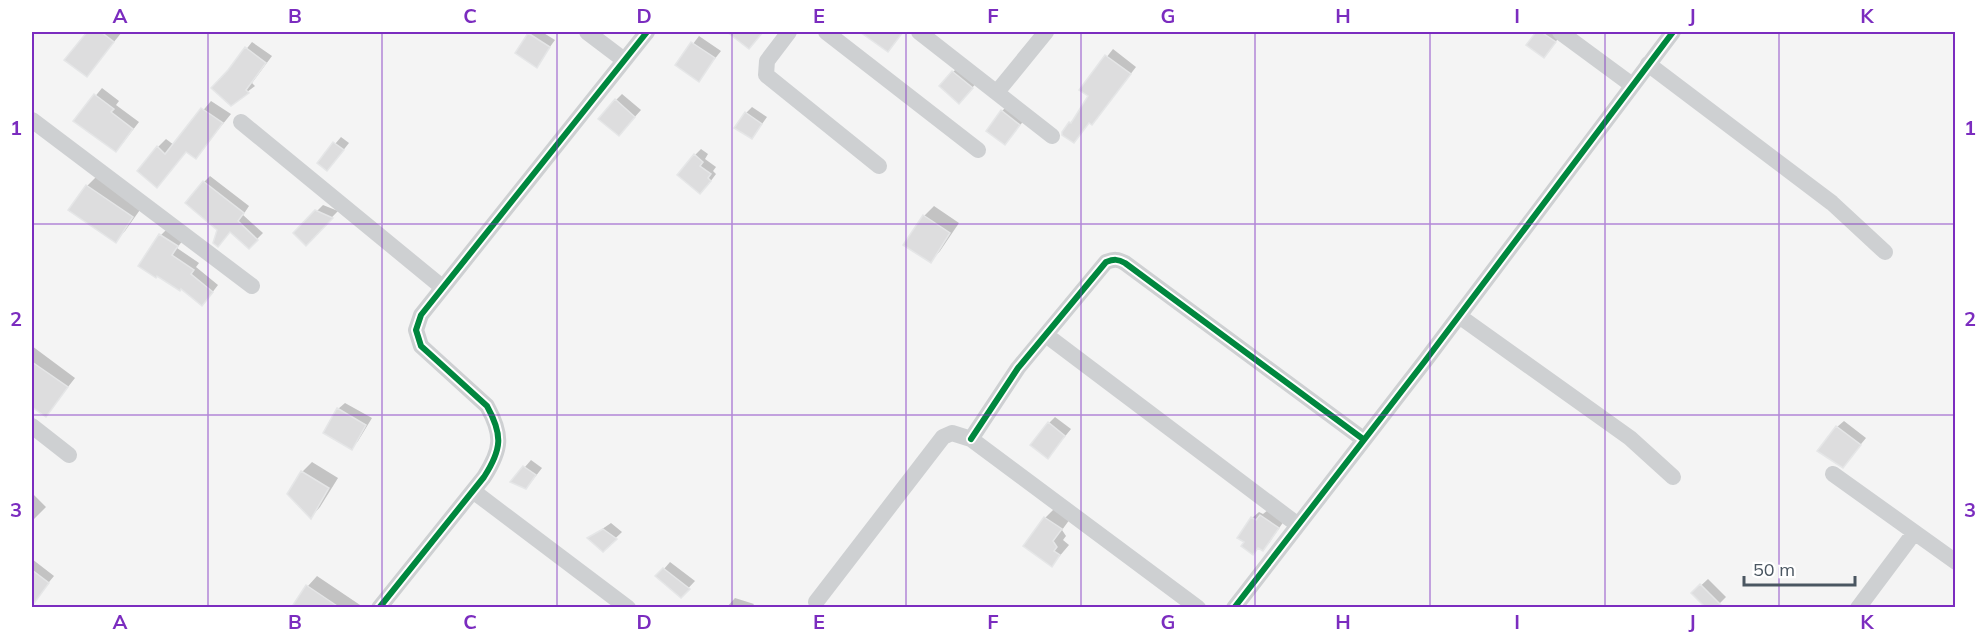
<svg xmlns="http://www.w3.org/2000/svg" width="1987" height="639" viewBox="0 0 1987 639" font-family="Mulish,sans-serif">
<rect width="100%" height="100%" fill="#f4f4f4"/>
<!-- shadow -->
<path fill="#0003" d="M 89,32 L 122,32 L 87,75 L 67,59 Z
M 532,32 L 542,32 L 555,40 L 536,66 L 529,34 Z
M 863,32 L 903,32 L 888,50 Z
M 1538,32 L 1556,32 L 1561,35 L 1544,56 L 1528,45 Z
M 699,36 L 721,51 L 698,80 L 677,65 Z
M 252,42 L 272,56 L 252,83 L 255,86 L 231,104 L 229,71 Z
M 1113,49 L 1136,67 L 1098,116 L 1090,122 L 1074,141 L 1070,123 L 1077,115 L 1090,96 L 1081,90 Z
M 959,66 L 978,81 L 965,96 L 953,72 Z
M 102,88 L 119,101 L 116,105 L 139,122 L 122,144 L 76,120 Z
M 622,94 L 641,110 L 625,128 L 616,100 Z
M 211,101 L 231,114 L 196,157 L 187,151 L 157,186 L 158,147 L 166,139 L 174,145 Z
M 1008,105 L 1026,118 L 1005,143 L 1002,111 Z
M 752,107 L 767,117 L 752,138 L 746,113 Z
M 341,137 L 349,143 L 333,163 L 319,163 Z
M 701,149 L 708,154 L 705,159 L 716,167 L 713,171 L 716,174 L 707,186 L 695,155 Z
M 97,176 L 142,207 L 125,231 L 115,241 L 87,186 Z
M 210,176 L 249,206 L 243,215 L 263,233 L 249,247 L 231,231 L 218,229 L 204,182 Z
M 323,205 L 338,211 L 306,244 L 295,233 Z
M 934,206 L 959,223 L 940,251 L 931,261 L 924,216 Z
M 167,229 L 183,240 L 177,248 L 199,263 L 196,267 L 218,285 L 208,298 L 181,287 L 161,235 Z
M 32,346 L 75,378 L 46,415 L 32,405 Z
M 345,403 L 372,418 L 358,441 L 352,448 L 338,409 Z
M 1055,417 L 1071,429 L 1054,450 L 1049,423 Z
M 1844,421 L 1866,438 L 1843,466 L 1837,427 Z
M 531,460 L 542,468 L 532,481 L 526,487 L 513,481 Z
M 312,462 L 338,478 L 320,507 L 311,517 L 302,472 Z
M 32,493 L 46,507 L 32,521 Z
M 1055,508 L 1070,519 L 1062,530 L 1066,536 L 1063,540 L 1069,545 L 1052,565 L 1025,546 L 1045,518 Z
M 1268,510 L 1284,521 L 1269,543 L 1262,549 L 1259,547 L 1253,553 L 1252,518 L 1259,512 L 1263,514 Z
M 611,523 L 622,532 L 603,550 L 589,538 Z
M 32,559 L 54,576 L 35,599 L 32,597 Z
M 670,562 L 695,581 L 681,596 L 664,569 Z
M 317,576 L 363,607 L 363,608 L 293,608 L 308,586 Z
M 1708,579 L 1726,597 L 1715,608 L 1693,593 Z
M 735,598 L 754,604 L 751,608 L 726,608 Z"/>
<!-- building -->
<path fill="#ddddde" stroke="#e5e6e7" stroke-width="1.5" d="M 87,32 L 101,32 L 114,42 L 87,77 L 64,60 Z
M 727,32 L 763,32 L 749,49 Z
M 860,32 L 903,32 L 888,52 Z
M 1536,32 L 1541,32 L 1556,42 L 1544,58 L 1526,45 Z
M 528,33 L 550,47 L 537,68 L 515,53 Z
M 691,42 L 715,58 L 699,82 L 675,65 Z
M 245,47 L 266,63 L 246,90 L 249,93 L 231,106 L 211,88 L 228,70 Z
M 1105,55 L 1131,74 L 1092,125 L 1089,123 L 1074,143 L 1062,135 L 1062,132 L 1069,122 L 1071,123 L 1088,96 L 1079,90 Z
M 952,71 L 973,88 L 959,104 L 939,86 Z
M 94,94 L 114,109 L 111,112 L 133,129 L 116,152 L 73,121 Z
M 615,99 L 635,117 L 619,136 L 598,119 Z
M 201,108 L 223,123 L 196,159 L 186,152 L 157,188 L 137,171 L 157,146 L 165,154 Z
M 1001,110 L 1020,125 L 1005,145 L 986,131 Z
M 745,112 L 762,124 L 752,139 L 734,128 Z
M 333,142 L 344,150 L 327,171 L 317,163 Z
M 694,154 L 703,162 L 700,166 L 711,174 L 708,178 L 711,181 L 700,194 L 677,175 Z
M 203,181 L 244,213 L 238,221 L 258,240 L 249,249 L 230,232 L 218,247 L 213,243 L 217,230 L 185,203 Z
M 86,185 L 133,217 L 116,243 L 68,210 Z
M 315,210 L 333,218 L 306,246 L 293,233 Z
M 923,215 L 950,233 L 931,263 L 903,245 Z
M 159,234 L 178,246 L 172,255 L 194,270 L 191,274 L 213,292 L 202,306 L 181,289 L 180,291 L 157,276 L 156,278 L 138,266 Z
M 32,362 L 68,387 L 46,417 L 32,407 Z
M 337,408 L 366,425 L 352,450 L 323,433 Z
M 1048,422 L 1065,436 L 1048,459 L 1030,445 Z
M 1836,426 L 1861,445 L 1843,468 L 1817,451 Z
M 523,466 L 536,475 L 526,489 L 510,482 Z
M 301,471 L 329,488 L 311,519 L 287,494 Z
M 1260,515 L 1279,528 L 1263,551 L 1258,548 L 1253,555 L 1241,546 L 1244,542 L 1237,538 L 1251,517 L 1256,520 Z
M 1044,517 L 1062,529 L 1053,541 L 1057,547 L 1054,551 L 1060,555 L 1052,567 L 1023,546 Z
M 603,529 L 617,539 L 603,552 L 587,538 Z
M 663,568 L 690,589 L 681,598 L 655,576 Z
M 32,570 L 49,583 L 32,606 Z
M 1700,584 L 1724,608 L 1706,608 L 1691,593 Z
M 306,585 L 340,608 L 291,608 Z"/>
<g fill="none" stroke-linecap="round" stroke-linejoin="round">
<!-- minor -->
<path stroke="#ced0d2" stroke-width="16" d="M 587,32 L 624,60
M 789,32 L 767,61 L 766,75 L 879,166
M 826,32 L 978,150
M 919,32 L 1052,136
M 1560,32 L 1632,85
M 1648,64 L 1832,203 L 1885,252
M 997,92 L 1046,32
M 32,120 L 252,286
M 241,122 L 442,287
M 1459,316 L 1630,438 L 1673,477
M 1046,335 L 1298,525
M 32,426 L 69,455
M 971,439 L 1018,368 L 1106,262 C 1114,259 1118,259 1125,263 L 1363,439
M 1833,474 L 1956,562
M 473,491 L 628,608
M 816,602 L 943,437 L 952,433 L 971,439 L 1198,608
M 379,608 L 484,477 C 502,449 503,435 487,406 L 421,346 L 416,330 L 421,315 L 647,32
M 1234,608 L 1425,361 L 1673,32
M 1858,608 L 1914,533"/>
<!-- cycleway casing -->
<g stroke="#fff" stroke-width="10">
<path id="cycleway" d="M 971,439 L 1018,368 L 1106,262 C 1114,259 1118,259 1125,263 L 1363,439
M 379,608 L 484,477 C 502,449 503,435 487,406 L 421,346 L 416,330 L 421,315 L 647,32
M 1234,608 L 1425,361 L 1673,32"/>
</g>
<!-- cycleway -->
<use href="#cycleway" stroke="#00873e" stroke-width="6"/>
</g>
<!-- grid -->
<path fill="none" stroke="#7b2cbf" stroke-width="1.5" stroke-opacity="0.55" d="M 208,32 L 208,608M 382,32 L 382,608M 557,32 L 557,608M 732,32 L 732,608M 906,32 L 906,608M 1081,32 L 1081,608M 1255,32 L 1255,608M 1430,32 L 1430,608M 1605,32 L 1605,608M 1779,32 L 1779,608M 32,224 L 1956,224M 32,415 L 1956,415"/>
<!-- border -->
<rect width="1987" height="639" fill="none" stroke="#ffffff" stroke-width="66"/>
<!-- scale -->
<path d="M1744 576v9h111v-9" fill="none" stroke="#4a5661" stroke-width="3"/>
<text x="1753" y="576" font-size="18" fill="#4a5661" stroke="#ffffff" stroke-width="4.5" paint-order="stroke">50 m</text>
<rect x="33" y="33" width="1921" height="573" fill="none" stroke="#7b2cbf" stroke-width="2"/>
<g font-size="20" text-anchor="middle" font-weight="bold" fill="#7b2cbf">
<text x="120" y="23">A</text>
<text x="295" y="23">B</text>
<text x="470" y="23">C</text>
<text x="644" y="23">D</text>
<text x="819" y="23">E</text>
<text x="993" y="23">F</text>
<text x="1168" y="23">G</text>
<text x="1343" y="23">H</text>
<text x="1517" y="23">I</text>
<text x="1692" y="23">J</text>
<text x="1867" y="23">K</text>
<text x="16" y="135">1</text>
<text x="1970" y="135">1</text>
<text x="16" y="326">2</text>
<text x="1970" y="326">2</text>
<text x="16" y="517">3</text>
<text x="1970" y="517">3</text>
<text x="120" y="629">A</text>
<text x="295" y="629">B</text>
<text x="470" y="629">C</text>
<text x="644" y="629">D</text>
<text x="819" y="629">E</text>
<text x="993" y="629">F</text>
<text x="1168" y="629">G</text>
<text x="1343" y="629">H</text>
<text x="1517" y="629">I</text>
<text x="1692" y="629">J</text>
<text x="1867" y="629">K</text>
</g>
</svg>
